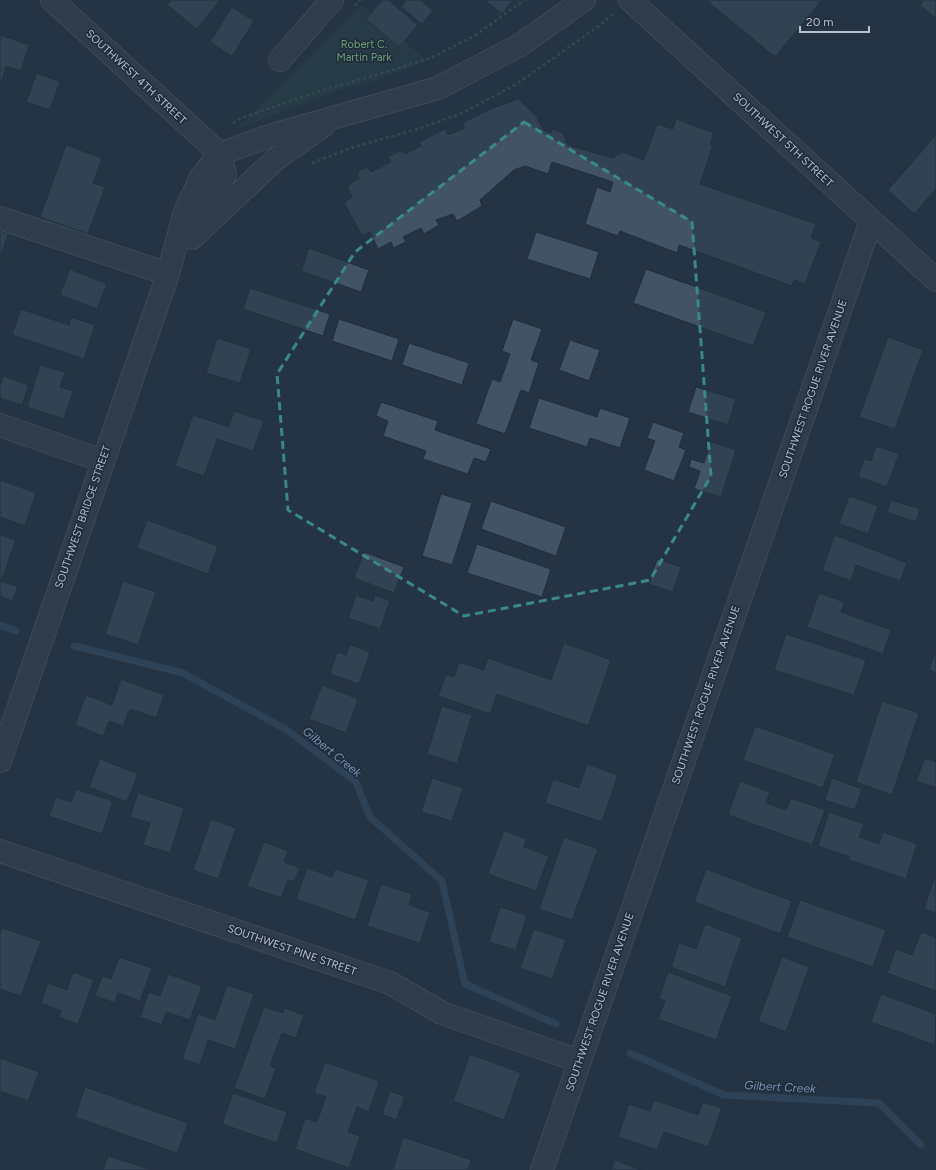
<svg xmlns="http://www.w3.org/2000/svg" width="936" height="1170" viewBox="0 0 936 1170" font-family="Figtree,sans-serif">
<rect width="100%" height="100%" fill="#253445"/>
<!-- green -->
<path fill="#284446" d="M 362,5 L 427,61 L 373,81 L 342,89 L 237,129 Z"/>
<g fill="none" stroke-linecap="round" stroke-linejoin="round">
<!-- stream -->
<path stroke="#38516d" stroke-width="7" d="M 0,625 L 16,631
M 74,646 L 183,673 L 287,730 L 356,782 L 370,817 L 442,881 L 465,984 L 556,1024
M 630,1053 L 724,1095 L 879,1103 L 921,1145"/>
</g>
<!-- building -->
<path fill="#415364" stroke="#212d3c" d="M 171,0 L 220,0 L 197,29 L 167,5 Z
M 382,0 L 388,0 L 418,25 L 399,47 L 366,19 Z
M 406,0 L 420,0 L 433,11 L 422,24 L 401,7 Z
M 484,0 L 513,0 L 502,14 Z
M 706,0 L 822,0 L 775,57 Z
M 924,0 L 936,0 L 936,19 L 920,5 Z
M 232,7 L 254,21 L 232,56 L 210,42 Z
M 0,35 L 29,45 L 21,71 L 6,66 L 0,87 Z
M 37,73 L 60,82 L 50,110 L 26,102 Z
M 518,99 L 537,117 L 543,130 L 551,133 L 553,129 L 563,133 L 568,145 L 612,158 L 622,152 L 644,160 L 657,124 L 673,129 L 676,119 L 714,133 L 710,144 L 713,145 L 700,184 L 816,224 L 811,238 L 821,242 L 805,284 L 794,280 L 792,286 L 679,245 L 677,253 L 620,231 L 618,236 L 585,224 L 597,187 L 610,192 L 613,182 L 552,162 L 548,174 L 525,166 L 514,170 L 480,200 L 482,206 L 457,221 L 453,214 L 436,220 L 439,225 L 424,234 L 421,228 L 403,237 L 406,242 L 393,248 L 391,242 L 378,249 L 370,232 L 362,236 L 344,202 L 352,197 L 347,186 L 359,178 L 357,172 L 368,167 L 371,172 L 391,162 L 388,157 L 402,150 L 405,154 L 421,146 L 419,142 L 445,129 L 448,135 L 465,128 L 462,123 L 488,110 Z
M 936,135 L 936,189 L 914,214 L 888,190 Z
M 66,145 L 102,158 L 93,183 L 105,187 L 88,234 L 40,217 Z
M 0,231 L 8,234 L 0,259 Z
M 536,232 L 599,252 L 590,279 L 527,259 Z
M 309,248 L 369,270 L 361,292 L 301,271 Z
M 70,269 L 107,284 L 97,309 L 60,295 Z
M 646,269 L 766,312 L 753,346 L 633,303 Z
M 250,288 L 330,314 L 323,336 L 243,309 Z
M 21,309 L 69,325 L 71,317 L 95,325 L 84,359 L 12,335 Z
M 339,319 L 399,339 L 392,361 L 332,341 Z
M 513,319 L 542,329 L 531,360 L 539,363 L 529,393 L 521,390 L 505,434 L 476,424 L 492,379 L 500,382 L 510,354 L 502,351 Z
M 888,337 L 923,350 L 895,429 L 859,417 Z
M 217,338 L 251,349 L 240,383 L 206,373 Z
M 570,340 L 600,350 L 589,381 L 559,370 Z
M 409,343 L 469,363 L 462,385 L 402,365 Z
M 40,365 L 65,372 L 60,387 L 73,391 L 64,419 L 27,407 Z
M 3,376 L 29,385 L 22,405 L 0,398 L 0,386 Z
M 696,387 L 736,399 L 728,425 L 688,412 Z
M 539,398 L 597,417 L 600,408 L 630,418 L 620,448 L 590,438 L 587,447 L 529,428 Z
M 381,402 L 438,421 L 435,430 L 491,449 L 486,462 L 474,458 L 468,474 L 423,459 L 426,451 L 383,436 L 388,421 L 376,416 Z
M 234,411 L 264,421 L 253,451 L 217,439 L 204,476 L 175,466 L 193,415 L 229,427 Z
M 653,422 L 684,433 L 679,447 L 686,450 L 674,481 L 644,470 L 655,441 L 647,438 Z
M 711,442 L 736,450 L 721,497 L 694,489 L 700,471 L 689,467 L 691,459 L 704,463 Z
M 876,446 L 899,454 L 887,487 L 858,477 L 864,459 L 871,461 Z
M 0,480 L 36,493 L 25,526 L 0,517 Z
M 441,494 L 472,503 L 452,565 L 422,556 Z
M 849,496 L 878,506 L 868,534 L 839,524 Z
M 891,500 L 920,509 L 916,522 L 887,512 Z
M 491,501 L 566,527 L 556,556 L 481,529 Z
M 147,520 L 218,546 L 208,574 L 137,548 Z
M 0,535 L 16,540 L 1,581 L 18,587 L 12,601 L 0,596 Z
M 835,535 L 907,563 L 900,581 L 856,565 L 851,581 L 822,570 Z
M 477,544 L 551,569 L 542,597 L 467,573 Z
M 364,552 L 404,567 L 394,593 L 354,578 Z
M 657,559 L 681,567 L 673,592 L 649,584 Z
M 123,581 L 156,592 L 138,645 L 105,634 Z
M 819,593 L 844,602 L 841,612 L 891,630 L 883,654 L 807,627 Z
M 356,595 L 373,601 L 375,595 L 390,601 L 380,629 L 348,618 Z
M 786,634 L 866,660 L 854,695 L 774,670 Z
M 564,643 L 611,660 L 588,726 L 497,694 L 490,714 L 438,696 L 446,674 L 454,677 L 459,662 L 484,670 L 488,658 L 551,680 Z
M 350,645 L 370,652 L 359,684 L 330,674 L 337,652 L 346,655 Z
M 936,649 L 936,673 L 929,670 Z
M 121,679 L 164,695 L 156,718 L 130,709 L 123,726 L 109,721 L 103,736 L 75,725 L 86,695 L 112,705 Z
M 322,685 L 358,699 L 346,733 L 309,719 Z
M 882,701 L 919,713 L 892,795 L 856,782 Z
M 442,706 L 472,715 L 457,764 L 427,754 Z
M 755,726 L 835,754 L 823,788 L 743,760 Z
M 925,758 L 936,762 L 936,788 L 916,781 Z
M 100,759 L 138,774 L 127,802 L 89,787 Z
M 587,764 L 618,775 L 602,822 L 545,803 L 553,779 L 579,788 Z
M 432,778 L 463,788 L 452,821 L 421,812 Z
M 832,778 L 862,789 L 855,810 L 825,800 Z
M 740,781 L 770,792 L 766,803 L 786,810 L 791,798 L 825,810 L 812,845 L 728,815 Z
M 76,789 L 113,801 L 102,834 L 49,816 L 56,797 L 71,802 Z
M 138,793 L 184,808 L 170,853 L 143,845 L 150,823 L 130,817 Z
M 829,812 L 864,824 L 859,837 L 879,844 L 883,832 L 917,844 L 906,879 L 849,860 L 850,857 L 818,846 Z
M 211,819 L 236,828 L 218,879 L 193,870 Z
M 504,830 L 526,839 L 524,847 L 549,856 L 536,891 L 488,874 Z
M 564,837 L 598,849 L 572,920 L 539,909 Z
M 264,842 L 288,851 L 284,862 L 300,868 L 294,882 L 288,880 L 281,898 L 247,886 Z
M 307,868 L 332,877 L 335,869 L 369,880 L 355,920 L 296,899 Z
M 706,869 L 792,901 L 780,934 L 694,902 Z
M 936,873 L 936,913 L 924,909 Z
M 381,884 L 412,894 L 409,905 L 430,912 L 420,943 L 367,926 Z
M 800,900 L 886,930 L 873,967 L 787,937 Z
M 500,907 L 527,915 L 516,950 L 489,942 Z
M 705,924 L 742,938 L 725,987 L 671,967 L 679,943 L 696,949 Z
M 2,928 L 41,941 L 21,996 L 0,989 L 0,935 Z
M 534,929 L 566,940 L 552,979 L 520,968 Z
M 921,932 L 936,937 L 936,991 L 887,973 L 896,949 L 912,955 Z
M 119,957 L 152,968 L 140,1001 L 118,993 L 115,1003 L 95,996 L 102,976 L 111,979 Z
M 782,957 L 809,967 L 786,1032 L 758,1021 Z
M 73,972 L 94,980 L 78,1024 L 59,1017 L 61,1011 L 41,1003 L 48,983 L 67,990 Z
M 668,972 L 732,996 L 716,1040 L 658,1019 L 665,1001 L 659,998 Z
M 168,974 L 202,986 L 190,1020 L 166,1012 L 162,1025 L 140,1017 L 149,992 L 160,996 Z
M 227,985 L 254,994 L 235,1049 L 208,1040 L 200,1065 L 182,1059 L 198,1014 L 215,1020 Z
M 881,994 L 936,1014 L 935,1045 L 871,1022 Z
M 264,1007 L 283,1013 L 285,1008 L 304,1015 L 296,1038 L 282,1033 L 270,1066 L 276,1068 L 265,1099 L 234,1088 Z
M 470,1054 L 521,1073 L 504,1120 L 453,1101 Z
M 0,1058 L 39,1072 L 28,1101 L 0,1091 Z
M 325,1062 L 379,1081 L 369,1112 L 357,1107 L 348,1132 L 360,1136 L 349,1168 L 295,1149 L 305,1118 L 317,1122 L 326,1097 L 314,1093 Z
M 85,1087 L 188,1123 L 177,1153 L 75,1117 Z
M 390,1091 L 405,1097 L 396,1120 L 382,1114 Z
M 233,1093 L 287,1112 L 277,1143 L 222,1124 Z
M 654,1100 L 698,1115 L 703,1102 L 722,1108 L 708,1147 L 664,1132 L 657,1150 L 618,1137 L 629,1104 L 650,1111 Z
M 403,1137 L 471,1160 L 468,1170 L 393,1170 Z
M 108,1156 L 152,1170 L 103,1170 Z
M 615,1160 L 642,1170 L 611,1170 Z"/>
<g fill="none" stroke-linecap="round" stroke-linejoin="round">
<!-- minor casing -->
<g stroke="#596472" stroke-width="24">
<path id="minor" d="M 52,0 L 220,154
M 630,0 L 936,280
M 280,60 L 332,0
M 220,154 L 269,136 L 438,88 L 520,45 L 584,0
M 0,218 L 168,274
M 195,231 L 204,208 L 225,175 L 220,154
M 192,238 L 276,159 L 323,126
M 0,425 L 103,461
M 0,761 L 168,274 L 185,212 L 201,177 L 220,154
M 0,851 L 390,983 L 442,1013 L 579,1061
M 542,1170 L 871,221"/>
</g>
<!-- path -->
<path stroke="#466062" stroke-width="2.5" stroke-dasharray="3 3" stroke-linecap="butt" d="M 355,6 L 360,0
M 233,123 L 241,118 L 323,90 L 386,72 L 433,57 L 476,35 L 524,0
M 312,163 L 354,147 L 421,128 L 462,113 L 515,85 L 599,26 L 613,14"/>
<!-- minor -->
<use href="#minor" stroke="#3a4654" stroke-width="22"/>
</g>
<!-- marked area -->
<path d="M0 0H936V1170H0ZM 524,122 L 692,222 L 711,476 L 650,580 L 464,616 L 288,510 L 277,374 L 355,252 Z" fill="#253445" fill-opacity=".55" fill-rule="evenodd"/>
<path fill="none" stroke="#398986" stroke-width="3" stroke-dasharray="8 5" stroke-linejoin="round" d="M 524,122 L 692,222 L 711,476 L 650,580 L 464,616 L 288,510 L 277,374 L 355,252 Z"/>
<g text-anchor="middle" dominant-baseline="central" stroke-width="3" stroke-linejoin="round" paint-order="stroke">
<!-- park labels -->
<g font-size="11" fill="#6da077" stroke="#1f2b3a">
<text x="364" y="44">Robert C.<tspan x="364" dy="13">Martin Park</tspan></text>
</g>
<!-- street labels -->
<g font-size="11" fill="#b8c1ce" stroke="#1f2b3a">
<text transform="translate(136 77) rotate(43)">SOUTHWEST 4TH STREET</text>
<text transform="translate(783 140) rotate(43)">SOUTHWEST 5TH STREET</text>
<text transform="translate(813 389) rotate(-71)">SOUTHWEST ROGUE RIVER AVENUE</text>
<text transform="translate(83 517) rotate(-71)">SOUTHWEST BRIDGE STREET</text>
<text transform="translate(706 695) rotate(-71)">SOUTHWEST ROGUE RIVER AVENUE</text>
<text transform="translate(292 950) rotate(19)">SOUTHWEST PINE STREET</text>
<text transform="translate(600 1002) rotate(-71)">SOUTHWEST ROGUE RIVER AVENUE</text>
</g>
<!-- water labels -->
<g font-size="12" font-style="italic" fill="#7693b3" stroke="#1f2b3a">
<text transform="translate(332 752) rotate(39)">Gilbert Creek</text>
<text transform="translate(780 1087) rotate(3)">Gilbert Creek</text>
</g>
</g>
<!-- scale -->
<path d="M800 26v6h69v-6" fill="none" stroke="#b8c1ce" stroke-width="2"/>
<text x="806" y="26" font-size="12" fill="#b8c1ce" stroke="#1f2b3a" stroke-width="3" paint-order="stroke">20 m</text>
</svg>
